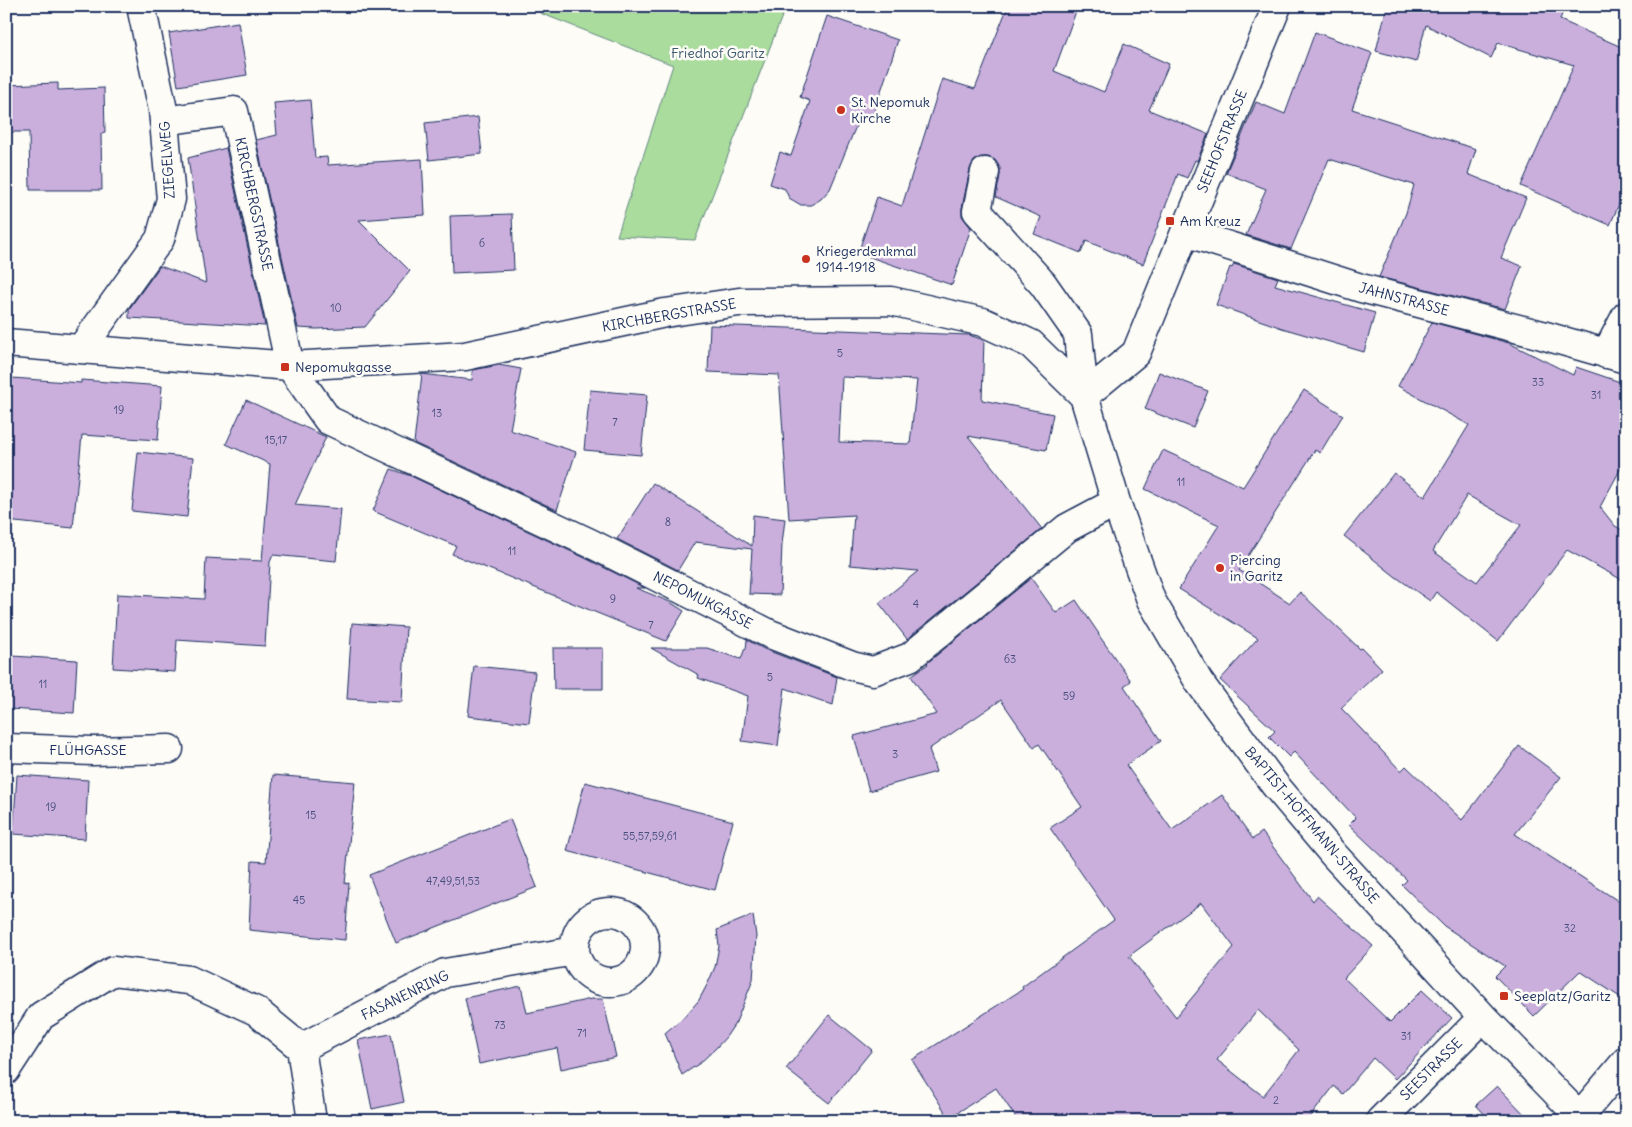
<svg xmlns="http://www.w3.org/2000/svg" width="1632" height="1127" viewBox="0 0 1632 1127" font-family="Delius,sans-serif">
<rect width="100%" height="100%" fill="#fdfcf7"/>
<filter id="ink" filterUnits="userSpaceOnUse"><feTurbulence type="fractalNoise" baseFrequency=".02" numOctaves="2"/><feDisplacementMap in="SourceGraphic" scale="10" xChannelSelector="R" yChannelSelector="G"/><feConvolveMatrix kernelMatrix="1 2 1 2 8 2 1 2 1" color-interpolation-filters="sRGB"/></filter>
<g filter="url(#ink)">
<!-- green -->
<path fill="#aadc9d" stroke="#62867e" d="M 542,6 L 786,6 L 695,240 L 617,236 L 673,65 L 540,13 Z"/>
<!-- building -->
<path fill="#caafdd" stroke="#1b2f5e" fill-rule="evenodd" d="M 1008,6 L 1078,6 L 1054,71 L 1104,92 L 1124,44 L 1169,64 L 1149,110 L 1208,134 L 1197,161 L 1195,160 L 1187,178 L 1178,174 L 1143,264 L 1086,241 L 1081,253 L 1034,234 L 1041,217 L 996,197 L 1000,175 L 1000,168 L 995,160 L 988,157 L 980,157 L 974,161 L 970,169 L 962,208 L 962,216 L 971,228 L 952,285 L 858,253 L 877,197 L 902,206 L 942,79 L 975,89 Z
M 1387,6 L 1548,6 L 1563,11 L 1560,20 L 1626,49 L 1626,188 L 1610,225 L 1521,186 L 1574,65 L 1498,43 L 1491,58 L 1426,25 L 1416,62 L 1376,51 Z
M 827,16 L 898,40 L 872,118 L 859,119 L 830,189 L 821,199 L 811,205 L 801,205 L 789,198 L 785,189 L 770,184 L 780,152 L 791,156 L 810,101 L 800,97 Z
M 238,22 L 247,75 L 178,86 L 169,33 Z
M 1315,32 L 1372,53 L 1352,109 L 1476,149 L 1468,174 L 1526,198 L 1501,258 L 1522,266 L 1505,309 L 1379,277 L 1406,213 L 1414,185 L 1329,159 L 1291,249 L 1246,235 L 1266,189 L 1226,173 L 1256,102 L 1285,114 Z
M 58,83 L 58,90 L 104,88 L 105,133 L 101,134 L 102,190 L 30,190 L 29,132 L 6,132 L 6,85 Z
M 310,100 L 315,158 L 327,157 L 328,165 L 422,159 L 425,215 L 359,220 L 410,271 L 365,327 L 316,329 L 298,328 L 256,140 L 277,135 L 274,103 Z
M 478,117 L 482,154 L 429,160 L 425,123 Z
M 226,148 L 265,326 L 129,318 L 129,309 L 160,266 L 206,283 L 188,158 Z
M 512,214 L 514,270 L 452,273 L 450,216 Z
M 1234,264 L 1278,278 L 1275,285 L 1375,313 L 1364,352 L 1282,328 L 1216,305 L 1230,267 L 1232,268 Z
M 1432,322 L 1509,343 L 1573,375 L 1576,367 L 1626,384 L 1626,459 L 1600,507 L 1615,526 L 1626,532 L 1626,582 L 1567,550 L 1498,641 L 1436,592 L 1430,601 L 1396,577 L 1344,536 L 1394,473 L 1425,497 L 1469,425 L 1398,386 ZM 1467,495 L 1521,525 L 1477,582 L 1433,551 Z
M 710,325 L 969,335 L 984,340 L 982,400 L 1053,414 L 1046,450 L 968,436 L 1042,529 L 907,639 L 879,603 L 918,571 L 850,565 L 854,515 L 789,519 L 779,375 L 708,372 ZM 842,377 L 917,380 L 910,444 L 839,442 Z
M 499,365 L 521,369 L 510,430 L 576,452 L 557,510 L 414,443 L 422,374 L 472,380 L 473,370 Z
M 1159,372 L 1208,391 L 1193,428 L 1145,409 Z
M 12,378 L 81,383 L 81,380 L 162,386 L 158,440 L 82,435 L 73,528 L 6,521 L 6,382 L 12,383 Z
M 590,390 L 647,395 L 641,455 L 584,450 Z
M 1304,390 L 1343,415 L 1320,453 L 1315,450 L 1239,570 L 1290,603 L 1300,592 L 1360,649 L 1362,648 L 1382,669 L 1341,708 L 1401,771 L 1406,766 L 1462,820 L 1519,746 L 1561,777 L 1515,834 L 1626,906 L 1626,1001 L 1580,971 L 1534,1016 L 1495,976 L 1505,966 L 1444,926 L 1402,885 L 1407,880 L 1349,825 L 1356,818 L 1294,752 L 1289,757 L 1269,737 L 1275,731 L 1220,680 L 1258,638 L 1179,589 L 1219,525 L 1145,489 L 1163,450 L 1243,487 Z
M 246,400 L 326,437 L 295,505 L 341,509 L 336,561 L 273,555 L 270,562 L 265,646 L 177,640 L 175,672 L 113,668 L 117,594 L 204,599 L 206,558 L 262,561 L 270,464 L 226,444 Z
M 138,452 L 193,458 L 187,517 L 132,511 Z
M 391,469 L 411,476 L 585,558 L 645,588 L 636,588 L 670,602 L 684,611 L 666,641 L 452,554 L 456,546 L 373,511 Z
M 653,483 L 752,546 L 753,515 L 785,519 L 782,544 L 780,595 L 749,594 L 752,549 L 695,542 L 678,570 L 617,539 Z
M 1031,578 L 1056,613 L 1076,600 L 1099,634 L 1098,634 L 1131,681 L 1124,686 L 1161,741 L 1126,765 L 1172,830 L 1222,795 L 1253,839 L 1262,832 L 1313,901 L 1317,896 L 1373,946 L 1344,978 L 1390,1022 L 1422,990 L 1452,1018 L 1395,1079 L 1373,1058 L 1343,1094 L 1334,1086 L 1307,1121 L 1018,1121 L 996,1088 L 949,1118 L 912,1060 L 1023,989 L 1022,987 L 1114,920 L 1050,828 L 1082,807 L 1039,744 L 1034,748 L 1001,700 L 929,749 L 936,772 L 869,791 L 854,736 L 937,714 L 911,676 L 928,664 L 927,663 ZM 1201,903 L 1234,947 L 1176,1017 L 1129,956 ZM 1258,1010 L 1299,1050 L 1263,1096 L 1217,1060 Z
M 352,623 L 406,627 L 402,702 L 347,699 Z
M 747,640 L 764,649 L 837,677 L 833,705 L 785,688 L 778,746 L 742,741 L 748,696 L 698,678 L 699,675 L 651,648 L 707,648 L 741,659 L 745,648 L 746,649 Z
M 553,648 L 603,648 L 603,689 L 554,689 Z
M 12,656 L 77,660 L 74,713 L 9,709 Z
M 474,666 L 535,672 L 529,723 L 468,716 Z
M 17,775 L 88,780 L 85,839 L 13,834 Z
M 273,775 L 355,782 L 345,884 L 349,883 L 345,940 L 249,930 L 252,861 L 266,862 Z
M 585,782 L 733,821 L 715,890 L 567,851 Z
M 510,819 L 537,887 L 396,943 L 369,875 Z
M 753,915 L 756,936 L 753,980 L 736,1022 L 726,1037 L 716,1048 L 700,1063 L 682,1075 L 665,1033 L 687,1014 L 699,1000 L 708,983 L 715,967 L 719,946 L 717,930 Z
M 521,986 L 527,1013 L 591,999 L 603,999 L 616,1057 L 561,1069 L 557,1048 L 479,1064 L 465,998 Z
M 829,1015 L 872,1050 L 829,1103 L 786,1069 Z
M 391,1034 L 404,1102 L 372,1109 L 358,1040 Z
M 1497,1086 L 1531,1121 L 1491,1121 L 1476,1105 Z"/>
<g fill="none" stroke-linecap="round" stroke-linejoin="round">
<!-- minor casing -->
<g stroke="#1b2f5e" stroke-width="31">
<path id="minor" d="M 164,121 L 234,111 L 290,366 L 328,420 L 592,544 L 770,634 L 852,666 L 873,671 L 910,657 L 1067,528 L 1116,502
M 985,172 L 977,211 L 1043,284 L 1078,334 L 1084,396 L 1116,502 L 1151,600 L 1199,682 L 1275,785 L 1334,855 L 1483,1017 L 1584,1121
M 1185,232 L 1361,288 L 1542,335 L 1626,359
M 6,343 L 290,366 L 465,356 L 665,313 L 739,302 L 891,301 L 983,322 L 1031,344 L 1084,396
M 81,349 L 160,239 L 171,199 L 163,110 L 141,6
M 1606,354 L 1626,316
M 1084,396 L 1136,353 L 1277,6
M 6,748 L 93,751 L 169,749
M575 947a35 35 0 1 1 70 0a35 35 0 1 1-70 0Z
M 301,1048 L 445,973 L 575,951
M 6,1070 L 41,1016 L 113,971 L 189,980 L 256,1011 L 301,1048 L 312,1121
M 1579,1117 L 1626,1061
M 1380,1121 L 1483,1017"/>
</g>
<!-- minor -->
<use href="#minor" stroke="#fdfcf7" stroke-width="28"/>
</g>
</g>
<!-- markers -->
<g fill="#c8321e" stroke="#fdfcf7" stroke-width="2">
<circle cx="841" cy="110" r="5"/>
<rect x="1165" y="216" width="10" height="10" rx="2.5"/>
<circle cx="806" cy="259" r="5"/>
<rect x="280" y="362" width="10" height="10" rx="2.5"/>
<circle cx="1220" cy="568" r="5"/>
<rect x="1499" y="991" width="10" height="10" rx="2.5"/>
</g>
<g text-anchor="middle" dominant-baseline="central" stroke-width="5" stroke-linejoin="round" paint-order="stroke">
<!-- number labels -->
<g font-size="11" fill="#474f7e">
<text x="482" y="243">6</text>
<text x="336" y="308">10</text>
<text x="840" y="353">5</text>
<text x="1538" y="382">33</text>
<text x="1596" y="395">31</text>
<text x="119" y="410">19</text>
<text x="437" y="413">13</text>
<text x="615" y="422">7</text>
<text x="276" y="440">15,17</text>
<text x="1181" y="482">11</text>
<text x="668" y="522">8</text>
<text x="512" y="551">11</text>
<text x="613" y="599">9</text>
<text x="916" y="604">4</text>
<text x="651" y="625">7</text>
<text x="1010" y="659">63</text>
<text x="770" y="677">5</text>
<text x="43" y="684">11</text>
<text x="1069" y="696">59</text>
<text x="895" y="754">3</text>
<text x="51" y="807">19</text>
<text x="311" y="815">15</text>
<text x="650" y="836">55,57,59,61</text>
<text x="453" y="881">47,49,51,53</text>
<text x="299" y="900">45</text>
<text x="1570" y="928">32</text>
<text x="500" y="1025">73</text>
<text x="582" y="1033">71</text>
<text x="1406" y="1036">31</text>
<text x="1276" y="1100">2</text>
</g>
<!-- park labels -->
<g font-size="14" fill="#3f5a6e" stroke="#fdfcf7">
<text x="718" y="53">Friedhof Garitz</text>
</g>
<!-- poi labels -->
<g font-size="14" fill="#1b2f5e" stroke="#fdfcf7" text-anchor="start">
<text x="851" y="102">St. Nepomuk<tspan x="851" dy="16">Kirche</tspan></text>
<text x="1180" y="221">Am Kreuz</text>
<text x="816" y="251">Kriegerdenkmal<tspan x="816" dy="16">1914-1918</tspan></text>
<text x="295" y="367">Nepomukgasse</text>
<text x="1230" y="560">Piercing<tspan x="1230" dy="16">in Garitz</tspan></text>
<text x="1514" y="996">Seeplatz/Garitz</text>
</g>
<!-- street labels -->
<g font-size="14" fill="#1b2f5e" stroke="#fdfcf7">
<text transform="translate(1222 141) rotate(-68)">SEEHOFSTRASSE</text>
<text transform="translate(167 160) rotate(-94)">ZIEGELWEG</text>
<text transform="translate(254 204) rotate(78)">KIRCHBERGSTRASSE</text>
<text transform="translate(1404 299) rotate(15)">JAHNSTRASSE</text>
<text transform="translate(669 315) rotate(-10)">KIRCHBERGSTRASSE</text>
<text transform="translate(703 600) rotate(27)">NEPOMUKGASSE</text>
<text x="88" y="750">FLÜHGASSE</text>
<text transform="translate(1312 825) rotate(50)">BAPTIST-HOFFMANN-STRASSE</text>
<text transform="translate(405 995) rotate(-26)">FASANENRING</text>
<text transform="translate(1431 1069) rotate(-45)">SEESTRASSE</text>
</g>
</g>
<!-- margin -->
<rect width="1632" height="1127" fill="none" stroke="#fdfcf7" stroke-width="25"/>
<rect x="12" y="12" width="1607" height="1102" fill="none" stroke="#1b2f5e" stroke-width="2" filter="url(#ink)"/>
</svg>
